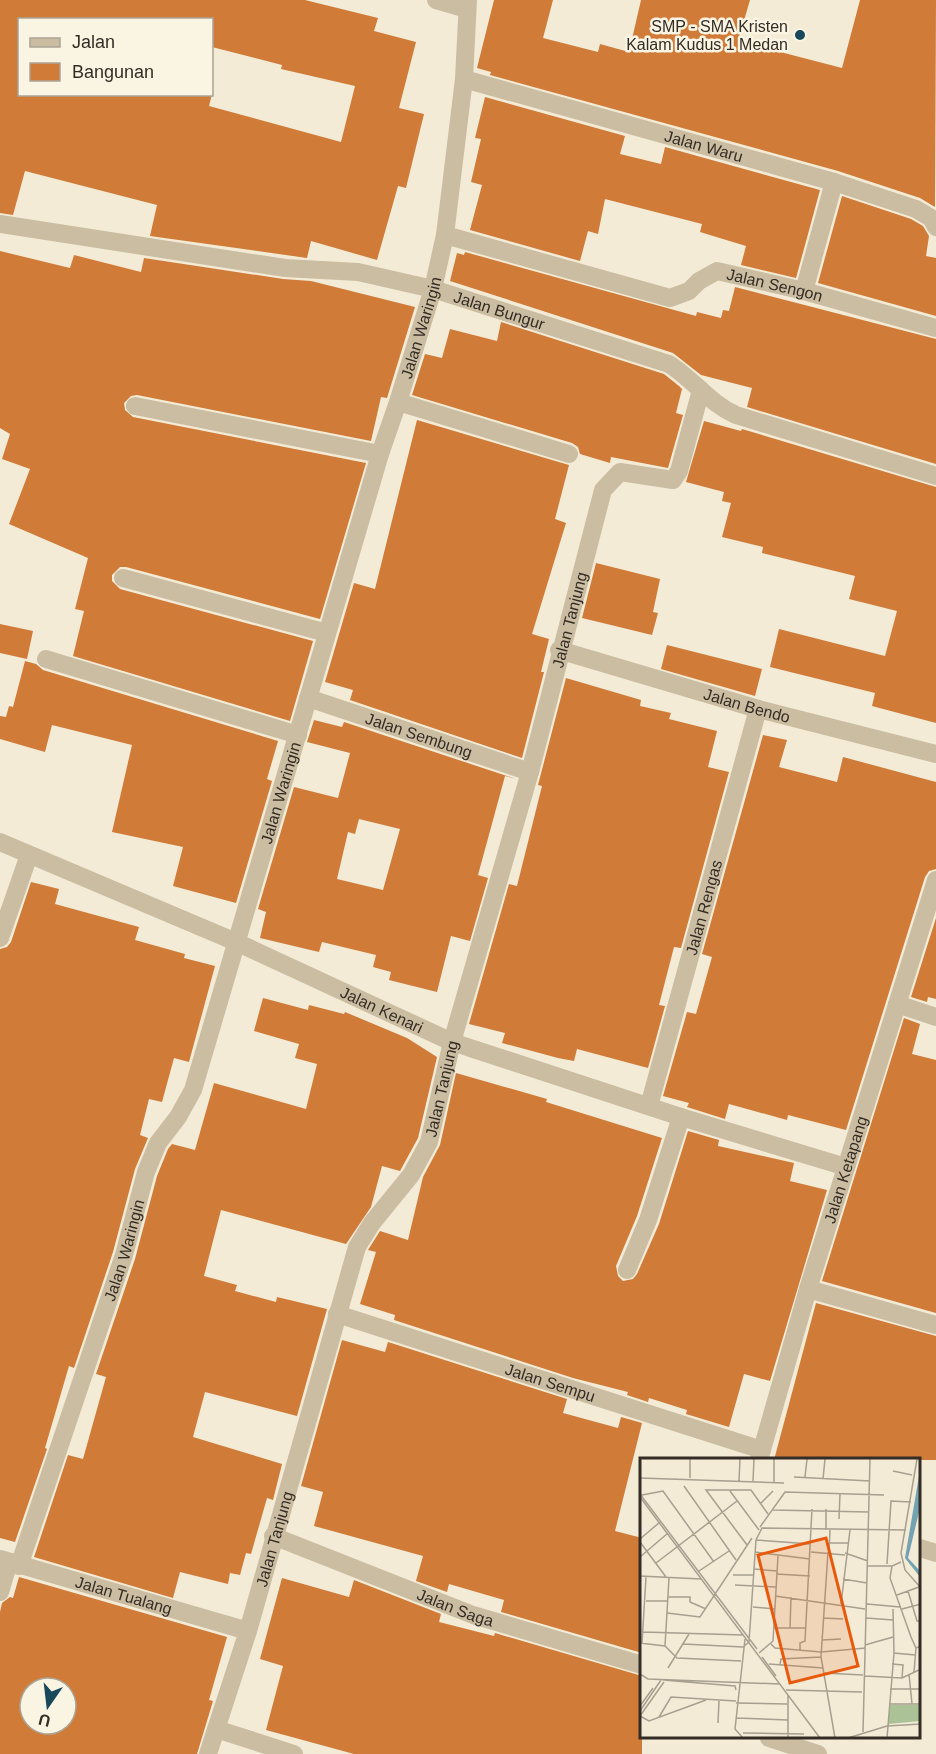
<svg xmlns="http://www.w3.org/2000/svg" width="936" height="1754" viewBox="0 0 936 1754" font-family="Helvetica,sans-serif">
<rect width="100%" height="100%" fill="#f3ebd6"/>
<!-- building -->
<path fill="#d07b38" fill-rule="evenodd" d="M 0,0 L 305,0 L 378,18 L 374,31 L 416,42 L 399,108 L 424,114 L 406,188 L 398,186 L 377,260 L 311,241 L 307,258 L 150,236 L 157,205 L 25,171 L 13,215 L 0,213 ZM 20,20 L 212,20 L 212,47 L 282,65 L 281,69 L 355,86 L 341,142 L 209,106 L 212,94 L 20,94 Z
M 494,0 L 553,0 L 543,38 L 598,52 L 600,44 L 629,52 L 641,0 L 750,0 L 738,41 L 842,68 L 860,0 L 936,0 L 935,207 L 920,198 L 838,171 L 490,75 L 491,72 L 477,68 Z
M 485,97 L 625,136 L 620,154 L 661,164 L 665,147 L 820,190 L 796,278 L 741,265 L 746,246 L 700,232 L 702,224 L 605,199 L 598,234 L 588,231 L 580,261 L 470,230 L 482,185 L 471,182 L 481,139 L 475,138 Z
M 842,196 L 911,219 L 923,226 L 929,236 L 926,256 L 936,258 L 936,316 L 818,283 Z
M 0,251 L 70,268 L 74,255 L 141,272 L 144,258 L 283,279 L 311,281 L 415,307 L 387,398 L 381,397 L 371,441 L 137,395 L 131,396 L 124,403 L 125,410 L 133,417 L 366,463 L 320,619 L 126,567 L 120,567 L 112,575 L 112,581 L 120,589 L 313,641 L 290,721 L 73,656 L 84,611 L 75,609 L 88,558 L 9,524 L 30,469 L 2,459 L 10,434 L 0,428 Z
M 465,252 L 696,316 L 697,312 L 721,318 L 723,310 L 729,311 L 735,287 L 936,339 L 936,464 L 747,407 L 752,388 L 701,375 L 673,353 L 450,281 L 457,253 L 464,255 Z
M 501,322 L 664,374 L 679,386 L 682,389 L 676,413 L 683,415 L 668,468 L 611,457 L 610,463 L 580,454 L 578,447 L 572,443 L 412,395 L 425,354 L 442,358 L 450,329 L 497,341 Z
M 417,420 L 569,465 L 555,519 L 566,523 L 532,634 L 549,639 L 541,672 L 544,672 L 522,758 L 350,700 L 353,690 L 325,682 L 354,583 L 375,589 Z
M 704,421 L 741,431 L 742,429 L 936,487 L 936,723 L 872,706 L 875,693 L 770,667 L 779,629 L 885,656 L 897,611 L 849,599 L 855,576 L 762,553 L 763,547 L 722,537 L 731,503 L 722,501 L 724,492 L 686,482 Z
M 596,563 L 660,579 L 653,612 L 658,613 L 652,635 L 582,618 Z
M 0,624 L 33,631 L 27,659 L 0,653 Z
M 667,645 L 762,669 L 755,696 L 661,669 Z
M 25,661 L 36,664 L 43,670 L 278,741 L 267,779 L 272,781 L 236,903 L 173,886 L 183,847 L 112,832 L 132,745 L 52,725 L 45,752 L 0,739 L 0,716 L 6,717 L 9,706 L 13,707 Z
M 566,678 L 641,700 L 640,706 L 671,713 L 669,719 L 717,731 L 708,767 L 729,772 L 681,948 L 674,947 L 659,1005 L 665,1006 L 648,1068 L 577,1049 L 574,1061 L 558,1058 L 502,1043 L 505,1033 L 469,1024 L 509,884 L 517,886 L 542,786 L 538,785 Z
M 314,720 L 342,727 L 344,722 L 516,779 L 505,776 L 478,875 L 488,878 L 470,941 L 451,936 L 437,992 L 389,980 L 391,972 L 373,967 L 376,955 L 322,942 L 319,952 L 260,938 L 266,912 L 258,909 L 294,787 L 338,798 L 350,753 L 307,742 ZM 359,819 L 400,829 L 383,890 L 337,879 L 348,832 L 355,834 Z
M 763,735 L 787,740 L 779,767 L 837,782 L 843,757 L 936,782 L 936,869 L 929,871 L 925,877 L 846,1130 L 788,1115 L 787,1120 L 729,1104 L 725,1119 L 687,1107 L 689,1103 L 663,1096 L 687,1012 L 696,1014 L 712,957 L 702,954 Z
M 31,882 L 59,889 L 55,904 L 139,927 L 135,940 L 185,954 L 184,958 L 215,966 L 189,1062 L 174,1058 L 162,1102 L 149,1099 L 140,1135 L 148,1138 L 135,1169 L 113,1252 L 74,1368 L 69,1366 L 45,1448 L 47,1449 L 15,1542 L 0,1538 L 0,949 L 7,947 L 11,942 Z
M 936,918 L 936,999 L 928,997 L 927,1002 L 911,997 Z
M 263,998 L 308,1010 L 309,1005 L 344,1014 L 345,1012 L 407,1038 L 437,1057 L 418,1138 L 400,1171 L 382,1166 L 371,1207 L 346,1244 L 221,1210 L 204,1276 L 237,1285 L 235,1291 L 276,1302 L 277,1297 L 327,1309 L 297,1416 L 205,1392 L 193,1437 L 282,1464 L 273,1500 L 267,1498 L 251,1554 L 246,1553 L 240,1575 L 230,1573 L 228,1584 L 180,1572 L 173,1598 L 34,1557 L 68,1455 L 83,1459 L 106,1377 L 96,1374 L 135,1259 L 157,1176 L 168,1149 L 172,1144 L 195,1150 L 214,1083 L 306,1109 L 317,1064 L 295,1058 L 299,1044 L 254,1031 Z
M 904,1018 L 920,1024 L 912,1054 L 936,1060 L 936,1313 L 822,1281 Z
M 456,1073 L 547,1099 L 546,1102 L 662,1138 L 637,1216 L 616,1266 L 618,1276 L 623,1281 L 633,1279 L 637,1274 L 659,1224 L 688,1131 L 719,1140 L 718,1146 L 794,1163 L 790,1181 L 827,1190 L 770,1381 L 744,1374 L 729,1427 L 686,1414 L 687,1410 L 649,1398 L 648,1402 L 627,1395 L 628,1392 L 573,1378 L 394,1320 L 395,1315 L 360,1304 L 376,1252 L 368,1250 L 380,1231 L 408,1240 L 423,1177 L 440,1145 Z
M 816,1303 L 936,1336 L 936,1460 L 774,1460 Z
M 342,1340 L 385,1352 L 388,1342 L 567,1399 L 563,1413 L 618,1428 L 621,1417 L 642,1423 L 615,1531 L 642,1538 L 642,1653 L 501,1612 L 504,1600 L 449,1584 L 447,1592 L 416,1581 L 423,1556 L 314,1526 L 323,1492 L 301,1486 Z
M 19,1577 L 227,1637 L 209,1700 L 213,1701 L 197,1754 L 0,1754 L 0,1612 L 2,1603 L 10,1597 L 13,1598 ZM 30,1688 L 66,1688 L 66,1724 L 30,1724 Z
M 282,1578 L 349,1597 L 354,1580 L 441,1614 L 439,1622 L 494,1636 L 495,1633 L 642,1676 L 642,1754 L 354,1754 L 266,1730 L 283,1666 L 260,1659 Z"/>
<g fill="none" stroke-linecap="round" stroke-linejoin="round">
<!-- minor -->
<g stroke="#cbbda2" stroke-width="18">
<path d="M 436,0 L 467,9"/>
<path id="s1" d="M 464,79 L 834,182 L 916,209 L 931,218 L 936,227"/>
<path id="s2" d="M 0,224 L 285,268 L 358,272 L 433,289 L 669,364 C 694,380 709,403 736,415 L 936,476"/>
<path id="s3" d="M 445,235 L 670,298 L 689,291 L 699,281 L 717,271 L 804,291 L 936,328"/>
<path d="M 804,291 L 834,182"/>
<path d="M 398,402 L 569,454"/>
<path d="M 135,406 L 380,454"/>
<path d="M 123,578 L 327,633"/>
<path id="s4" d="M 559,650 L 758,709 L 936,754"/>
<path d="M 46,659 L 298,735"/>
<path id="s5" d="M 308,698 L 530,772"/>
<path id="s6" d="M 0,842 L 236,942 L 452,1042 L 681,1117 L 846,1167"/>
<path d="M 0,938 L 29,855"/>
<path d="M 897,1004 L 936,1017"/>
<path id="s7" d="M 649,1106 L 758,709"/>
<path d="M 627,1270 L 648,1220 L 681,1117"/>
<path d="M 808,1289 L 936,1325"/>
<path id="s8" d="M 337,1314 L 762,1450"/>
<path id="s9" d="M 759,1460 L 808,1289 L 936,880"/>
<path id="s10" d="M 273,1536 L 473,1615 L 642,1665"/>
<path d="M 920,1548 L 936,1553"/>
<path id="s11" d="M 0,1559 L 248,1631"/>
<path id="s12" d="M 19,1566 L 124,1255 L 146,1172 L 158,1143 L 178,1117 L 193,1090 L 380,454 L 398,402 L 433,289 L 445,235 L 464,79 L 468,0"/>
<path d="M 0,1592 L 9,1562"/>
<path d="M 216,1729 L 294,1754"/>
<path d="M 769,1738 L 818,1754"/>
<path id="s13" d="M 208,1754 L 248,1631 L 357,1247 L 372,1223 L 411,1175 L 429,1142 L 452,1042 L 530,772 L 603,490 L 620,472 L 673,480 L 679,471 L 701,390"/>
</g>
</g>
<!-- markers -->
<circle fill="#18485a" stroke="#faf4e3" stroke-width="2" cx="800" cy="35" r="6"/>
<g text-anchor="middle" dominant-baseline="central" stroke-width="5" stroke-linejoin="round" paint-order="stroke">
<!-- poi labels -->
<g font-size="16" fill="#352d25" stroke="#faf4e3" text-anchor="end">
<text x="788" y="26">SMP - SMA Kristen<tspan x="788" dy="18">Kalam Kudus 1 Medan</tspan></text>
</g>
<!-- street labels -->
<g font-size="16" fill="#352d25" stroke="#faf4e3">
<text stroke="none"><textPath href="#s1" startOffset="249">Jalan Waru</textPath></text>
<text stroke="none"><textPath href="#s3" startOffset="348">Jalan Sengon</textPath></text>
<text stroke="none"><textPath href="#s2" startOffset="508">Jalan Bungur</textPath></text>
<text stroke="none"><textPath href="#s12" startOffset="1305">Jalan Waringin</textPath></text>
<text stroke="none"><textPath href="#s13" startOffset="1197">Jalan Tanjung</textPath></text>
<text stroke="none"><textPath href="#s4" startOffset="196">Jalan Bendo</textPath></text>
<text stroke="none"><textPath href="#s5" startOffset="117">Jalan Sembung</textPath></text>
<text stroke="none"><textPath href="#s12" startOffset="819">Jalan Waringin</textPath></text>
<text stroke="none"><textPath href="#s7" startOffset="206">Jalan Rengas</textPath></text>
<text stroke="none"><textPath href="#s6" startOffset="417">Jalan Kenari</textPath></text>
<text stroke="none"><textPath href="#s13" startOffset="711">Jalan Tanjung</textPath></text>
<text stroke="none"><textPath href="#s9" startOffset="303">Jalan Ketapang</textPath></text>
<text stroke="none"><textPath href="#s12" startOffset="333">Jalan Waringin</textPath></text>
<text stroke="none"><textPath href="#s8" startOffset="224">Jalan Sempu</textPath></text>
<text stroke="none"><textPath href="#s13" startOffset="225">Jalan Tanjung</textPath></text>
<text stroke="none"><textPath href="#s11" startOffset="129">Jalan Tualang</textPath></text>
<text stroke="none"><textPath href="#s10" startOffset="196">Jalan Saga</textPath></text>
</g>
</g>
<!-- overview -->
<g transform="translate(640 1458)">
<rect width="280" height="280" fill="#f3ebd6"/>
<path d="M 249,247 L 280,247 L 280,263 L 249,266 Z" fill="#aac296"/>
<path d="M 280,12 L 279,54 L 268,100 L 280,113 L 280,119 L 265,100 Z" fill="#73a2b2"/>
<path fill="none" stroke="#a79f8f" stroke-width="1.5" d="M 134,1 L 134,24M 277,1 L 261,95 L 265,112 L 281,130M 253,13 L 272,17M 154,19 L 230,23M 165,19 L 167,1M 0,20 L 144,25M 50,20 L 50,1M 183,21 L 185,1M 99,23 L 100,1M 113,23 L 114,1M 44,28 L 96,102M 90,33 L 119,72M 0,36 L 117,191M 2,37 L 23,33 L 74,104M 0,39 L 180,280M 120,46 L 133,33M 186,51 L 186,72M 133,52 L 229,54M 199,61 L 200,36M 120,69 L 145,34 L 244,37M 0,81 L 20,64M 116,82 L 171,86M 0,84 L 26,119M 190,85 L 209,85M 107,87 L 66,32 L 111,32 L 128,56M 115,94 L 170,101M 171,94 L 205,97M 188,94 L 181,199 L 195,280M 189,94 L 190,72M 205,95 L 228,103M 0,99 L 28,75M 261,104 L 252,108 L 250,120 L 271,179 L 276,190 L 281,188M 16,105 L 97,43M 247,106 L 251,43 L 271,44M 227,108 L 253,108M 114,111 L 137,113M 59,113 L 89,93M 136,116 L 170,118M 93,117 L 114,117M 0,118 L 61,121M 203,121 L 227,125M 95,127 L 136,129M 268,133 L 277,163 L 281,163M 257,137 L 279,129M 135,138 L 225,151M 28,139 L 50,139 L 50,144 L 66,151M 6,143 L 27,143M 201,146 L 210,72M 227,146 L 260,149M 113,149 L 135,151M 253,151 L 254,195 L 275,197M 262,151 L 281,146M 27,155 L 60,159 L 112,80M 183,160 L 203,161M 226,160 L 253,162M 134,170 L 166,170M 150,170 L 151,139M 3,174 L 103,177M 182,182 L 201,181M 0,185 L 25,188 L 37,200 L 101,203M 2,185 L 6,119M 43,186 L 103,189 L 109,184 L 116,82 L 122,70 L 266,72M 131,186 L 135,190 L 181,194 L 226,190M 225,187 L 253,179M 25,188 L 29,120M 160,192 L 160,185 L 165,183 L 172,51M 119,195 L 133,183 L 138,98M 122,199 L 136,218M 129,206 L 183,210M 140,206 L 141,201 L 181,199M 252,206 L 263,207 L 262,220M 28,210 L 49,176M 274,214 L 276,190M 184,215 L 223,217M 0,216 L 8,221 L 140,226M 269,216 L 272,246M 225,218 L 262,220 L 281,211M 23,222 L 95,228 L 96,232M 250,231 L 281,231M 146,232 L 222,234M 148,237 L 148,279M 96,245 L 147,246M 249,246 L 281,246M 0,248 L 13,230M 0,253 L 21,222M 0,258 L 9,263 L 66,242M 0,258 L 24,224M 19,259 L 31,239 L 96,243M 96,260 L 148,262M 78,265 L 79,243M 223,274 L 230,1M 103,275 L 164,276M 103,280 L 95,271 L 105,181M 208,280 L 247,268 L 281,266M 247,280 L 254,195"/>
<path fill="#e8590c" fill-opacity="0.15" stroke="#e8590c" stroke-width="3" d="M 186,80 L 218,208 L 150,225 L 118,97 Z"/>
<rect width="280" height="280" fill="none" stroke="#352d25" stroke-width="3"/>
</g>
<!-- legend -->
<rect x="18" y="18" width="195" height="78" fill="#faf4e3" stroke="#aba497" stroke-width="1.5"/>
<rect x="30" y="38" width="30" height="9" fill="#cbbda2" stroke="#aba497" stroke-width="1.5"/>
<text x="72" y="48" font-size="18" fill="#352d25">Jalan</text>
<rect x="30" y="63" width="30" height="18" fill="#d07b38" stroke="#aba497" stroke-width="1.5"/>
<text x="72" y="78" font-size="18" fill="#352d25">Bangunan</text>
<!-- north arrow -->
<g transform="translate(48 1706) rotate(194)"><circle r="28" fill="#faf4e3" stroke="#aba497" stroke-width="1.5"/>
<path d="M0-4.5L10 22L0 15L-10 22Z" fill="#18485a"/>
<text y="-9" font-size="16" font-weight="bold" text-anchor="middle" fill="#352d25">U</text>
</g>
</svg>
